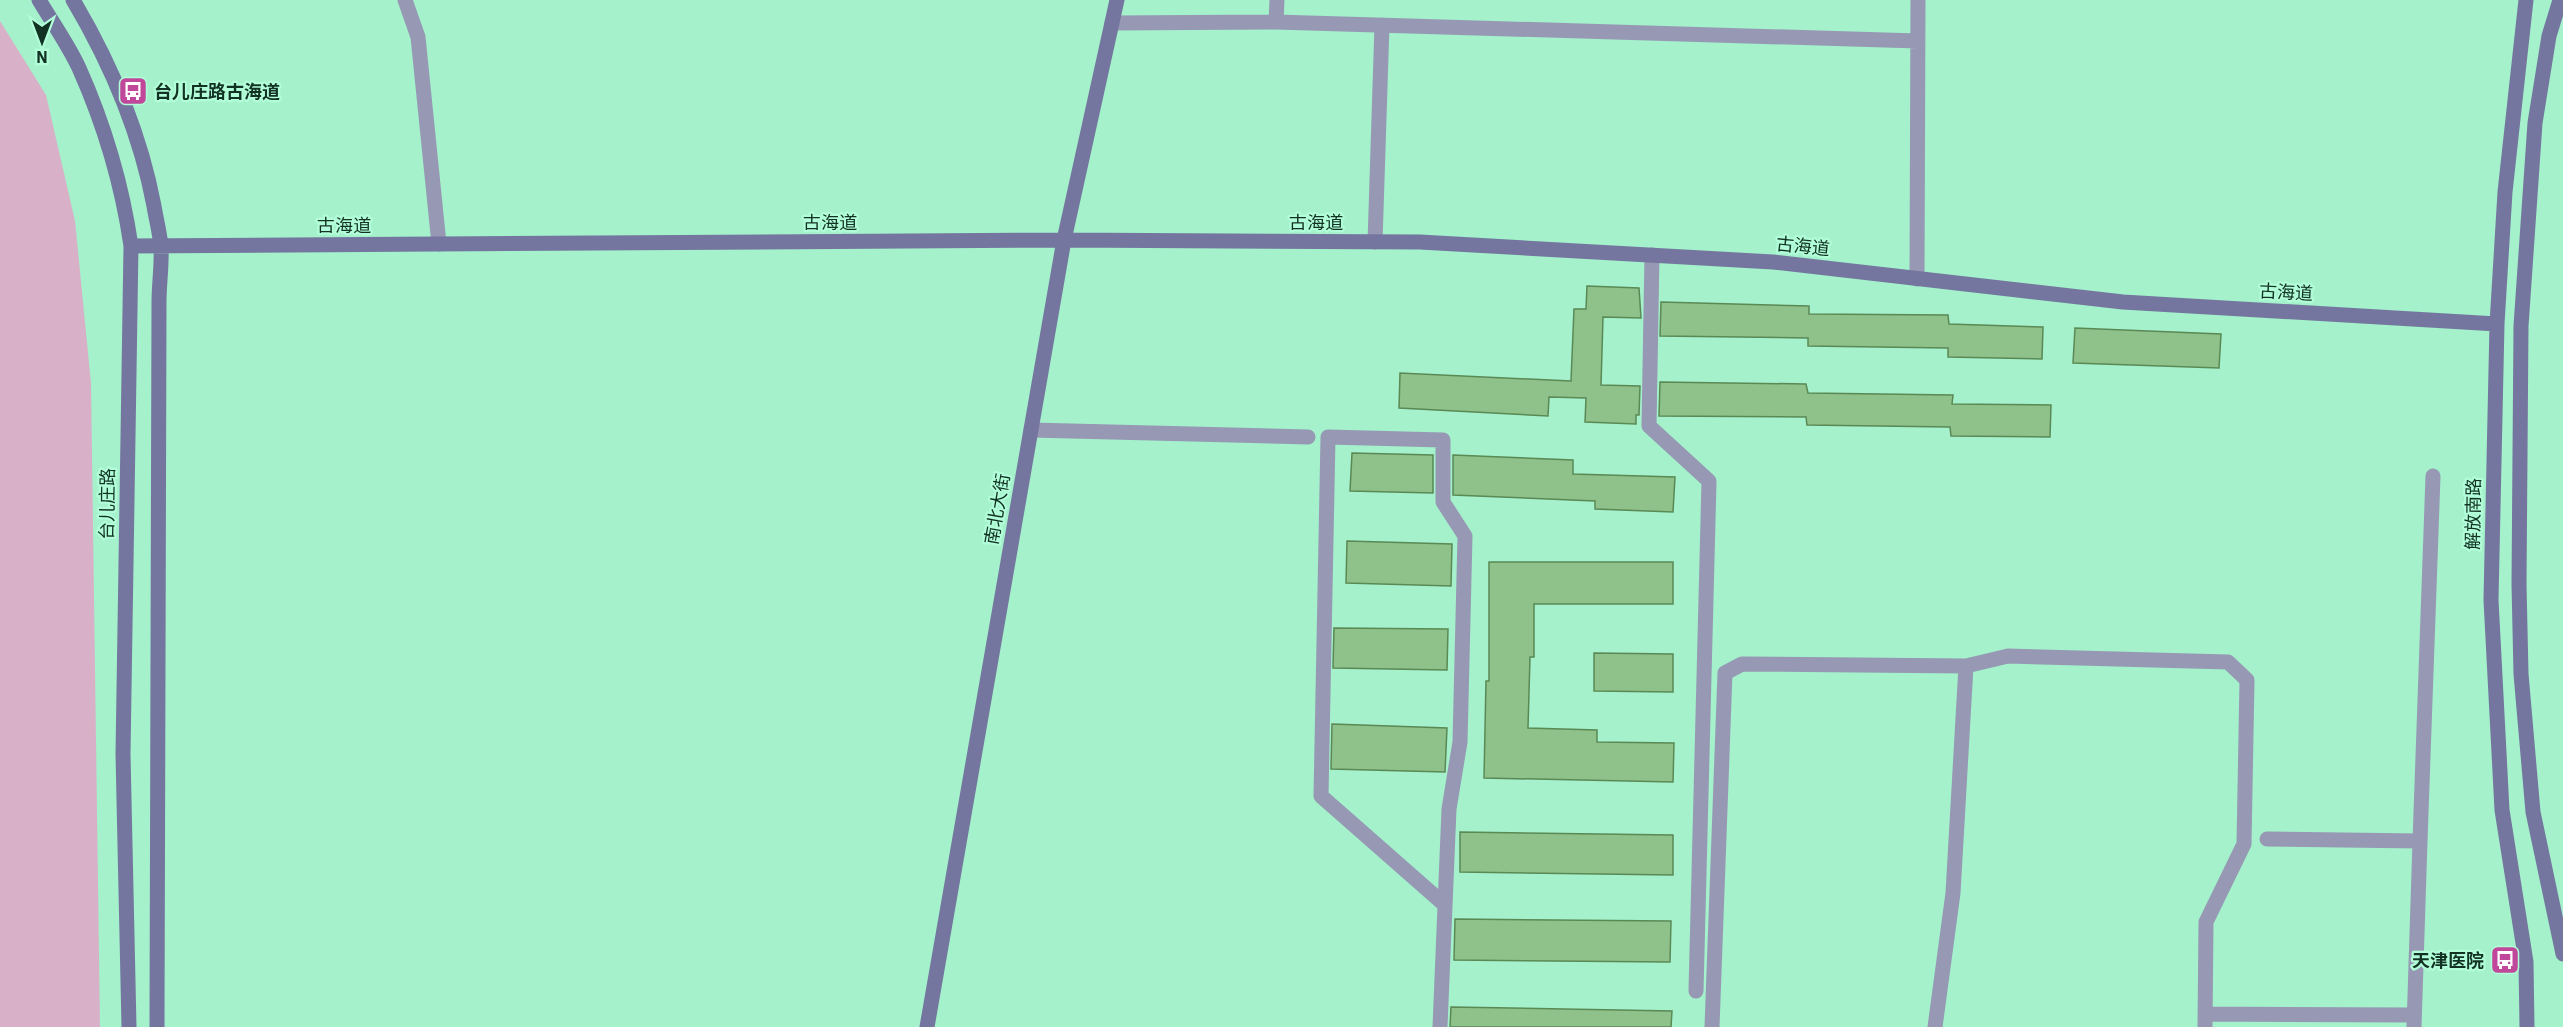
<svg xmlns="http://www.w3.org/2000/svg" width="2563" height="1027" viewBox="0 0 2563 1027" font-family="'IBM Plex Sans','Noto Sans SC',sans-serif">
<rect width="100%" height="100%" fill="#a4f1cb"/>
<!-- green -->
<path fill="#d8b1c8" d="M 0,21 L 46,95 L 75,221 L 91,383 L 100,1027 L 0,1027 Z"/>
<!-- building -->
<path fill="#8fc18a" stroke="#5a8955" stroke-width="1.5" d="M 1587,286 L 1639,288 L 1641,318 L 1603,317 L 1601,385 L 1640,386 L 1639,415 L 1636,415 L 1636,424 L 1585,422 L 1586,398 L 1549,397 L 1548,416 L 1399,408 L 1400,373 L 1571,381 L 1574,309 L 1586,309 Z
M 1661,302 L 1809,306 L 1809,314 L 1948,315 L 1949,324 L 2043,327 L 2042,359 L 1948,357 L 1948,348 L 1808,346 L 1808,338 L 1660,336 Z
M 2075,328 L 2221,334 L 2219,368 L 2073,363 Z
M 1660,382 L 1806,384 L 1808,393 L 1953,395 L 1952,404 L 2051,405 L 2050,437 L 1951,436 L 1950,427 L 1807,425 L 1806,417 L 1659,416 Z
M 1352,453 L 1433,455 L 1433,493 L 1350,491 Z
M 1453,455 L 1573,460 L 1573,474 L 1675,477 L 1673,512 L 1595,509 L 1595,501 L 1453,495 Z
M 1347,541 L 1452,544 L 1451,586 L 1346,583 Z
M 1489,562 L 1673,562 L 1673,604 L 1534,604 L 1534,657 L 1530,657 L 1528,728 L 1597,730 L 1597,742 L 1674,743 L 1673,782 L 1484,778 L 1486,681 L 1489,681 Z
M 1334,628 L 1448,629 L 1447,670 L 1333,668 Z
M 1594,653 L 1673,654 L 1673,692 L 1594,691 Z
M 1332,724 L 1447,728 L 1445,772 L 1331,769 Z
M 1460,832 L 1673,835 L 1673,875 L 1460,872 Z
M 1455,919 L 1671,921 L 1670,962 L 1454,960 Z
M 1451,1007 L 1672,1011 L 1671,1027 L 1450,1027 Z"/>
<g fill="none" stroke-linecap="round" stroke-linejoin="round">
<!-- street -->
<path stroke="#9698b4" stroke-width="15" d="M 405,0 L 418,37 L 439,244
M 1276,22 L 1277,0
M 1112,23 L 1276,22 L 1918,41
M 1375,242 L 1382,25
M 1652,255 L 1649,426 L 1709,481 L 1696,991
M 1917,279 L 1918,0
M 1031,430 L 1308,437
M 2267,839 L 2420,841 L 2414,1027
M 2420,841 L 2433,476
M 2205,1014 L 2414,1015
M 1440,1027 L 1449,809 L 1460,742 L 1465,536 L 1443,502 L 1443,440 L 1328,437 L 1321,796 L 1445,905
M 1712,1027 L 1725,673 L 1742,664 L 1966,666 L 2008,656 L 2228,662 L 2247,680 L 2244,844 L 2206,922 L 2205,1027
M 1935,1027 L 1953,893 L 1966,666"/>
<!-- secondary -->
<path stroke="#74769f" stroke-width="15" d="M 39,0 C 52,22 68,44 79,68 C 104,124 122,184 131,246 L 123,754 L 129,1027
M 73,0 C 111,64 140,132 154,206 C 156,219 160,233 161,247 C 162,265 159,284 159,302 L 157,1027
M 2526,0 L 2505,192 L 2497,324 L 2491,600 L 2502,810 L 2526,962 L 2527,1027
M 2560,0 L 2549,36 L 2535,123 L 2521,326 L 2519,584 L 2521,674 L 2533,812 L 2563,954
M 131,246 L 1064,240 L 1420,242 L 1773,262 L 2123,302 L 2497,324
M 927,1027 L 1064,240 L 1117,0"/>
</g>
<!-- icons -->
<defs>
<g id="bus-square" transform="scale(1.5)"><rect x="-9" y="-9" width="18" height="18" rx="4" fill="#c0479a" stroke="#b1fed8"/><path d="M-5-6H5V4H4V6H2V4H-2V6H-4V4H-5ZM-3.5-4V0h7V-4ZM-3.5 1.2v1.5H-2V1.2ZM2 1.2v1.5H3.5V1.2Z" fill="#fff"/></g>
</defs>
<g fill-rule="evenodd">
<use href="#bus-square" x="133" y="91"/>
<use href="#bus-square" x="2505" y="960"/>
</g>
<g text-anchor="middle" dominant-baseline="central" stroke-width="4.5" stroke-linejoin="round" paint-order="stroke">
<!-- poi labels -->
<g font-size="18" font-weight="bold" fill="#123223" stroke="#b1fed8" text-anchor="start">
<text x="154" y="91">台儿庄路古海道</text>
<text x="2484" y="960" text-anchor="end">天津医院</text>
</g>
<!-- street labels -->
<g font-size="18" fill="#123223" stroke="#b1fed8">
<text x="830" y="222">古海道</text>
<text x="1316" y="222">古海道</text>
<text x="344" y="225">古海道</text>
<text transform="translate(1803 246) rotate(6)">古海道</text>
<text transform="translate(2286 292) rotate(3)">古海道</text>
<text transform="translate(107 504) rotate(-89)">台儿庄路</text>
<text transform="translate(997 509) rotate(-80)">南北大街</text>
<text transform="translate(2473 514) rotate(-89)">解放南路</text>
</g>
</g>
<!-- north arrow -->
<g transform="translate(42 42) rotate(180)" stroke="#b1fed8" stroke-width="4.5" paint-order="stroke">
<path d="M0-4.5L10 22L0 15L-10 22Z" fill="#123223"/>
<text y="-9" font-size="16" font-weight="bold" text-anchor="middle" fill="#123223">N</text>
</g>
</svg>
